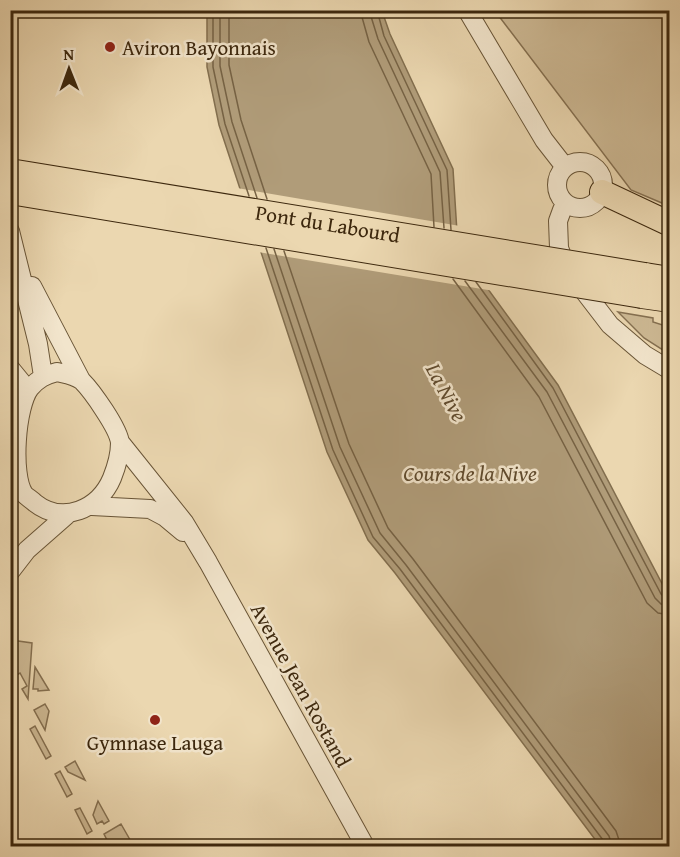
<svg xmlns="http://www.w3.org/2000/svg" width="680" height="857" viewBox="0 0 680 857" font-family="'Gentium Book Plus',serif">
<rect width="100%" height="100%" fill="#ebd7b0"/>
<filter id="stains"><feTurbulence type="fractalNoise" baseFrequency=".00333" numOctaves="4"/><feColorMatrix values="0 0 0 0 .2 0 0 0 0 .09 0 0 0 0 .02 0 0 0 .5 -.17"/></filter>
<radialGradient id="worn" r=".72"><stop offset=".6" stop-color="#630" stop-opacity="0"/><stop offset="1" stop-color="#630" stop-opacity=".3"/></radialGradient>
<!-- green -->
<path fill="#cdb994" stroke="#857051" stroke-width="1.5" d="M 495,11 L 669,11 L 669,206 L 631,190 Z
M 618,312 L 653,318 L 653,322 L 669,327 L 669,354 L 644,338 Z
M 11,640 L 32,643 L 28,699 L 22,689 L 27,686 L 20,673 L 15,676 L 11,668 Z
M 35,667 L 49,690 L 38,691 L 38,689 L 33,689 Z
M 45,704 L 49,711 L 45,730 L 34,710 Z
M 35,726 L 51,756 L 46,759 L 30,729 Z
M 75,761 L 85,780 L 68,772 L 65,767 Z
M 60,771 L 72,794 L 67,797 L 55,774 Z
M 98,801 L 109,821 L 104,824 L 102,821 L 97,824 L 93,815 Z
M 80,808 L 92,831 L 87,834 L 75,810 Z
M 121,824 L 133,845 L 107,840 L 104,834 Z"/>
<!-- water -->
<path fill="#b09c79" stroke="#826e4e" stroke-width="1.5" d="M 207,11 L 382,11 L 390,34 L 453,169 L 458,248 L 558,385 L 669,597 L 669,846 L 600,846 L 395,573 L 368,540 L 327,452 L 219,125 L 207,67 Z"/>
<!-- pier -->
<path fill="#ebd7b0" d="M 237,188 L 460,226 L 461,247 L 494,291 L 258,252 Z"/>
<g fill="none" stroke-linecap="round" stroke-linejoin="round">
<!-- shore -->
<path stroke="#766244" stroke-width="1.5" d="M 213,10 L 213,67 L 225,124 L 249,196
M 220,10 L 220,66 L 232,122 L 257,198
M 229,10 L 229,65 L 241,120 L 267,199
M 360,10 L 369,42 L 431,174 L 434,227
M 369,10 L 378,39 L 440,172 L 444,228
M 377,10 L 384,36 L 447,170 L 451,230
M 266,248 L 333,450 L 373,537 L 400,569 L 603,840 L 604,846
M 274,249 L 340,447 L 380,533 L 406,565 L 609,836 L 612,846
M 284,251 L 349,444 L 388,528 L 413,559 L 616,831 L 621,846
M 453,279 L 539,397 L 647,603 L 658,613 L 670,615
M 465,281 L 547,392 L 655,598 L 661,604 L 670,606
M 476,282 L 553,388 L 661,594 L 665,598 L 670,598"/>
<!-- minor casing -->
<g stroke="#685436" stroke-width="20">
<path id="minor" d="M 467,10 L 544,140 L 565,167
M557 185a23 23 0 1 1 46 0a23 23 0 1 1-46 0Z
M 567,204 L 562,210 L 558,221 L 559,248 L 567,269 L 610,325 L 645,355 L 670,370
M 10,231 L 38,344 L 43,376
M 32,286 L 81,380
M 10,368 L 28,390
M 57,372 C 65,374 75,375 82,381 C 92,391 119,429 120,443 C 120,453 116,468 112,478 C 99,509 63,525 35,503 C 32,500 27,497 24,494 C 11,475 16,406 30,388 C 38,379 45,375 57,372 Z
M 120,442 L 184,522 L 208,562 L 365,846
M 92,506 L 150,509 L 165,517 L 183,532
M 10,572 L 27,550 L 68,514"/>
</g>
<!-- major casing -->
<g stroke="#3d280e" stroke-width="26">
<path id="major" d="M 602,192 L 670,224
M 645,275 L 670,279
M 642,296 L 670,300"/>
</g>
<!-- minor -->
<use href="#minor" stroke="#f2e5cc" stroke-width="18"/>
<!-- major -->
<use href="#major" stroke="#ebd7b0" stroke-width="24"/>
<!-- major-bridge casing -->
<g stroke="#3d280e" stroke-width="26" stroke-linecap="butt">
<g id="major-bridge">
<path id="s1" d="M 10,171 L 645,275"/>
<path d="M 10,192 L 642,296"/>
</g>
</g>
<!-- major-bridge -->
<use href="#major-bridge" stroke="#ebd7b0" stroke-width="24"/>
</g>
<!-- markers -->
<g fill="#8f2418" stroke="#f2e5cc" stroke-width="2">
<circle cx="110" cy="47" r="6"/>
<circle cx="155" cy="720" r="6"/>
</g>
<g text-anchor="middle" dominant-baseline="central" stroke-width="5" stroke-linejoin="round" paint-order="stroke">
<!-- poi labels -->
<g font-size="21" fill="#3d280e" stroke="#f2e5cc" text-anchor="start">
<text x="122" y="47">Aviron Bayonnais</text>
<text x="155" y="742" text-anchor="middle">Gymnase Lauga</text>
</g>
<!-- street labels -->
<g font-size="21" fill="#3d280e" stroke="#f2e5cc">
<text stroke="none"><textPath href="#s1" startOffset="322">Pont du Labourd</textPath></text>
<text transform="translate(301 685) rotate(61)">Avenue Jean Rostand</text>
</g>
<!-- water labels -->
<g font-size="22" font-style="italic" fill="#604b2e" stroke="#f2e5cc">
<text transform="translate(447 392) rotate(62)">La Nive</text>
<text x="470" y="473">Cours de la Nive</text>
</g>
</g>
<!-- margin -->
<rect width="680" height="857" fill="none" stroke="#ebd7b0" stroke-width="36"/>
<rect x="12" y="12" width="656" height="833" fill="none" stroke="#3d280e" stroke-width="3"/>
<rect x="18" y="18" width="644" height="821" fill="none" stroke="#3d280e" stroke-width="1.5"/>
<!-- north arrow -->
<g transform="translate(69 69) rotate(359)" stroke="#f2e5cc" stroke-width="4.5" paint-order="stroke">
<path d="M0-4.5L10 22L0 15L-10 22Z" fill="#3d280e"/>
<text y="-9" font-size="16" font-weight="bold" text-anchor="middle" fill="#3d280e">N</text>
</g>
<rect width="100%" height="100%" filter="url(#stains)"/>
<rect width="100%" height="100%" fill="url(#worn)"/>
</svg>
